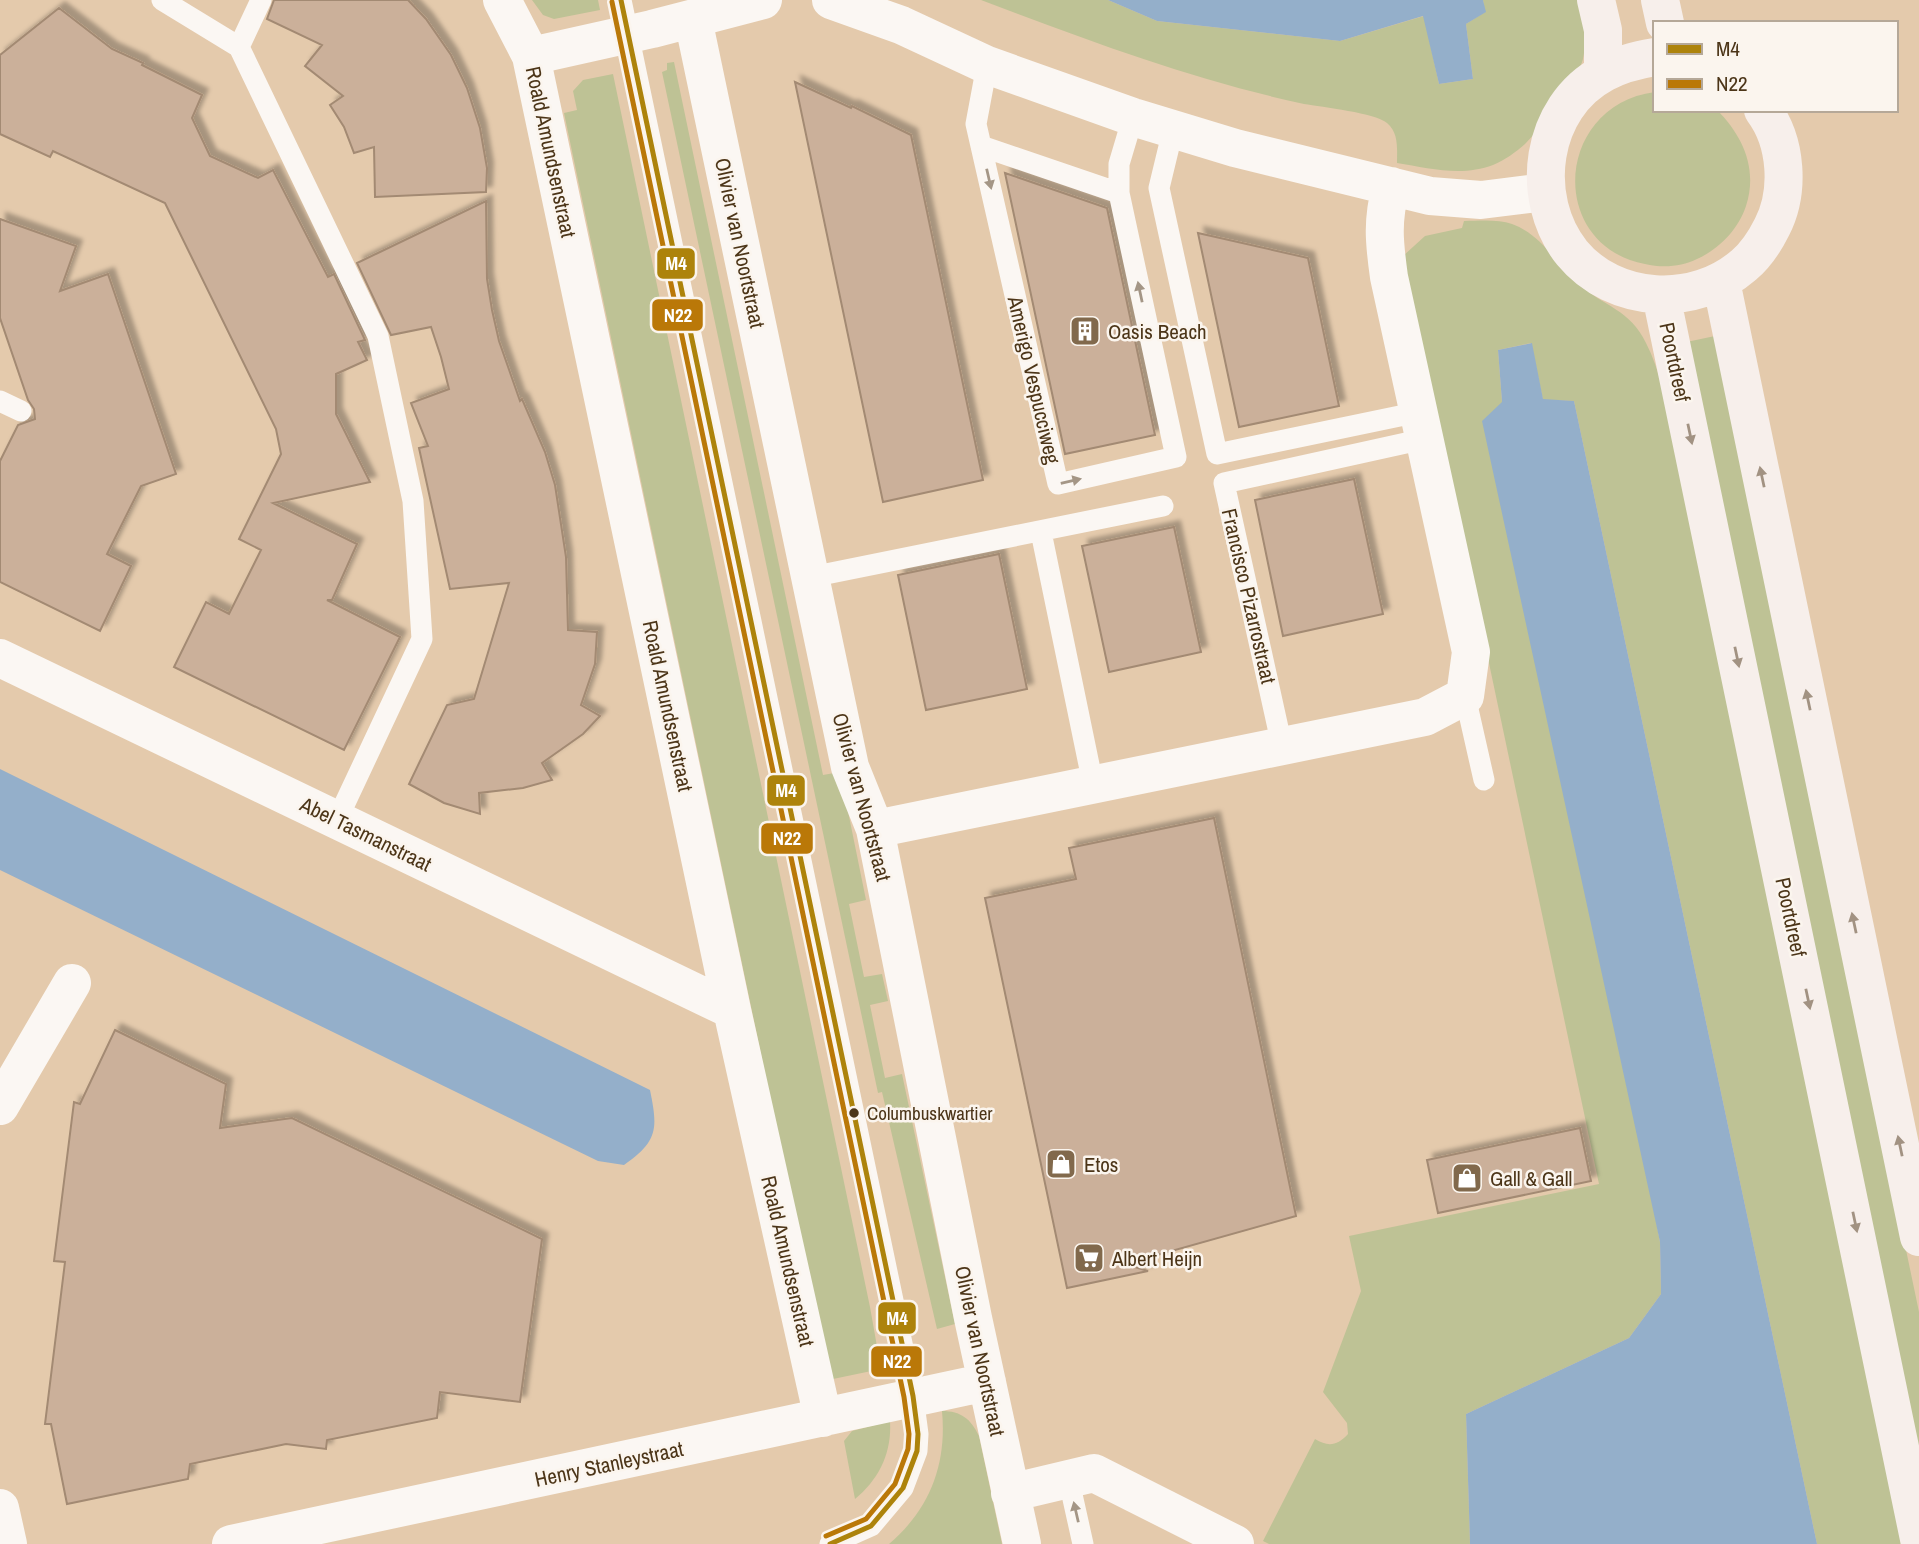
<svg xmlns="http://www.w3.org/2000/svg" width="1919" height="1544" viewBox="0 0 1919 1544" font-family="'Archivo Narrow',sans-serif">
<defs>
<filter id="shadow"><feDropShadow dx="6" dy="-6" stdDeviation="2" flood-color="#0004"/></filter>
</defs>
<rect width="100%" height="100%" fill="#e4caac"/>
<!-- green -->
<path fill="#bec295" d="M 532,0 L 598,0 L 600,10 L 554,19 L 543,15 Z
M 981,0 L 1108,0 L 1157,21 L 1340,41 L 1424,16 L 1439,84 L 1473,79 L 1466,24 L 1485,12 L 1483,0 L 1581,0 C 1583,20 1587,40 1583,59 C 1579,77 1539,131 1525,144 C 1516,152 1505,160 1493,165 C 1462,177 1428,168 1397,163 C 1397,149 1399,133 1387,123 C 1376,113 1322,107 1304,104 C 1193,80 1087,40 981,0 Z
M 674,62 L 823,775 L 840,772 L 866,900 L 849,904 L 864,977 L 882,974 L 888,1001 L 870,1005 L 885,1078 L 902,1074 L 955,1324 L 937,1329 L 882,1092 L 878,1093 L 662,72 L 667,70 L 667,63 Z
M 613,74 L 870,1307 L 881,1369 L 833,1379 L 826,1365 L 564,113 L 577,110 L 573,91 L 583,80 Z
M 1655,92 L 1655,110 L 1717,110 C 1743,136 1758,169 1746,206 C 1738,230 1719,249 1697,259 C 1681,267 1662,268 1645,264 C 1546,245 1555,105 1655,92 Z
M 1464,221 C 1479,221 1498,219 1512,224 C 1540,234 1558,264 1579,284 C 1604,307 1630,309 1646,343 C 1660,370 1665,401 1674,430 L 1906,1544 L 1817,1544 L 1574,401 L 1543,400 L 1531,343 L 1498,350 L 1502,402 L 1660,1242 L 1661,1294 L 1629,1338 L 1466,1414 L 1470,1544 L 1269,1544 L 1263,1541 L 1315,1439 C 1328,1447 1337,1446 1348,1434 L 1347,1423 L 1323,1392 L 1361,1291 L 1349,1236 L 1599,1184 L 1403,256 L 1425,236 L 1462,228 Z
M 1715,336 L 1919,1312 L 1919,1491 L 1677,344 Z
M 942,1411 C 961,1411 971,1419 979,1436 L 1002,1544 L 889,1544 C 930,1509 947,1464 942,1411 Z
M 890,1421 C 892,1453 879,1479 855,1499 L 844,1441 L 852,1431 Z"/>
<!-- water -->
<path fill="#94afca" d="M 1108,0 L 1483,0 L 1486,12 L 1466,24 L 1473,79 L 1439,84 L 1423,16 L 1340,41 L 1157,21 Z
M 1532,343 L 1543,399 L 1574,401 L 1817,1544 L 1470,1544 L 1466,1414 L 1629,1338 L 1661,1294 L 1660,1242 L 1482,421 L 1502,402 L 1498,350 Z
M 0,769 L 650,1090 C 658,1129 658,1141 624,1165 L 598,1161 L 0,870 Z"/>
<!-- building -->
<path fill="#cbb09a" stroke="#a38a73" stroke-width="2" filter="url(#shadow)" d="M 274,0 L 408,0 L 426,19 L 451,55 L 467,88 L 480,128 L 487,168 L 486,192 L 375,197 L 374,147 L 354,153 L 344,127 L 330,105 L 343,96 L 305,66 L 322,45 L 267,19 Z
M 59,8 L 112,49 L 143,63 L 142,65 L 202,95 L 192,118 L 210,156 L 258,178 L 273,170 L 328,277 L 334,274 L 365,340 L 358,342 L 367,360 L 336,374 L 336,414 L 370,482 L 273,503 L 357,544 L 332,600 L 327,600 L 400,637 L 344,750 L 174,667 L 206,602 L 229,614 L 261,550 L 239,539 L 281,454 L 276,429 L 165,203 L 53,151 L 50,157 L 0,134 L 0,55 Z
M 795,82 L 851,108 L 852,106 L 911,135 L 983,480 L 883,502 Z
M 1005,173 L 1107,208 L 1155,435 L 1065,454 Z
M 486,201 L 487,279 L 492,310 L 499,341 L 520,401 L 522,399 L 545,452 L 555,485 L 566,557 L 568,630 L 597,632 L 595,664 L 581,705 L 600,716 L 583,734 L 542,763 L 552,780 L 523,788 L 479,793 L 480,814 L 444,803 L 409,784 L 447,705 L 474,699 L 509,583 L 450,589 L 419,448 L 428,446 L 411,403 L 449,389 L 441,357 L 431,327 L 391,335 L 357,263 Z
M 0,219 L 76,246 L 60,291 L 108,274 L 176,474 L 141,486 L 107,554 L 131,566 L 100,631 L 0,582 L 0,461 L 18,425 L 35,419 L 34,409 L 28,400 L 0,318 Z
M 1198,233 L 1308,258 L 1339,406 L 1239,427 Z
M 1354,479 L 1383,614 L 1283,636 L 1255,500 Z
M 1174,527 L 1201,652 L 1109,672 L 1082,546 Z
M 999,554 L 1027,689 L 926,710 L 898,575 Z
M 1214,818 L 1296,1216 L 1125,1264 L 1148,1271 L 1067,1288 L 985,898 L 1076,879 L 1069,848 Z
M 115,1030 L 226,1084 L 220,1128 L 292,1118 L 542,1239 L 520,1402 L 440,1392 L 437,1418 L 327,1440 L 326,1449 L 286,1444 L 190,1464 L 188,1479 L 67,1504 L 51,1424 L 45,1424 L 65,1262 L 54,1261 L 74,1102 L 80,1104 Z
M 1580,1128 L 1591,1181 L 1438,1213 L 1427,1160 Z"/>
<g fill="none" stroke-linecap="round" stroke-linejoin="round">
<!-- service -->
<path stroke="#fbf7f3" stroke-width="21" d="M 162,0 L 239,47 L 378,336 L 413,501 L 422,639 L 337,820
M 621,0 L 913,1396 L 918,1434 L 917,1451 L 903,1488 L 871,1526 L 830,1544
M 239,47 L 261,0
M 987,65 L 976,124 L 1058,484 L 1176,457 L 1119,193 L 1119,164 L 1133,117
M 1173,130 L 1159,188 L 1217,454 L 1419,412
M 981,146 L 1119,193
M 0,401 L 21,411
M 1041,532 L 1093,784
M 811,577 L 1163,506
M 1465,696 L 1484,780
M 1282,746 L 1224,483 L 1424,439
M 1069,1481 L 1083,1544"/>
<!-- minor -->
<path stroke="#fbf7f3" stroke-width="38" d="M 502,0 L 531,56 L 732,1010 L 823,1418
M 831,0 L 901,25 L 987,65 L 1133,117 L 1235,148 L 1430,196 L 1481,200 L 1546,192
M 693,19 L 850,767 L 875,829 L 973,1318 L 1022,1544
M 531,56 L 652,29 L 763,0
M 0,658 L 732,1010
M 875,829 L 1425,717 L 1465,696 L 1471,652 L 1389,277 C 1384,241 1382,221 1391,186
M 0,1106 L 72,983
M 1010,1493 L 1094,1473 L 1235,1544
M 0,1508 L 8,1544
M 231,1544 L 987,1382"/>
<!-- secondary -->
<path stroke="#f7efeb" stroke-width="38" d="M 1596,0 L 1603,30 L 1603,73
M 1660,0 L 1665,23
M 1655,57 C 1637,60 1620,64 1604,73 C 1540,107 1528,198 1572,253 C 1614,304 1695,308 1744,265 C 1756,255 1765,241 1772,227 C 1790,192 1787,142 1763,110
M 1721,281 L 1919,1237
M 1661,295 L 1919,1539"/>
<!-- bus-1 casing -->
<g stroke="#fbf5ee" stroke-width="10">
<path id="bus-1" d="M 621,0 L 913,1396 L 918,1434 L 917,1451 L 903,1488 L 871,1526 L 830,1544"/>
</g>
<!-- bus-2 casing -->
<g stroke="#fbf5ee" stroke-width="10">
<path id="bus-2" d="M 612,2 L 904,1397 L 909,1434 L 908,1449 L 895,1484 L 866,1519 L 826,1536"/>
</g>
<!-- bus-1 -->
<use href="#bus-1" stroke="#ad830b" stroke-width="5"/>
<!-- bus-2 -->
<use href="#bus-2" stroke="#ba7808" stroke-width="5"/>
</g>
<!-- one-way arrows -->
<defs><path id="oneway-solid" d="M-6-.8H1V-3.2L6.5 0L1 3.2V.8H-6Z" transform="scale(1.75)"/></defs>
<g fill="#a49686">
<use href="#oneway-solid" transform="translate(989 179) rotate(77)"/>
<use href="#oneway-solid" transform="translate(1140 292) rotate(-102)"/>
<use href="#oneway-solid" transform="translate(1071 481) rotate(-13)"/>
<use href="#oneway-solid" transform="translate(1076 1512) rotate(-103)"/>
</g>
<g fill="#a29282">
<use href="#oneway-solid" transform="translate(1690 434) rotate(78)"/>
<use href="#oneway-solid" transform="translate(1762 477) rotate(-102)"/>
<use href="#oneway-solid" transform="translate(1737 657) rotate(78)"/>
<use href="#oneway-solid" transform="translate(1808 700) rotate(-102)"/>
<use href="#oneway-solid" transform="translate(1854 923) rotate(-102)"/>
<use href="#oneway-solid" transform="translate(1808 999) rotate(78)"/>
<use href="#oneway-solid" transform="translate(1900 1146) rotate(-102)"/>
<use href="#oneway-solid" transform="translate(1855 1222) rotate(78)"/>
</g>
<!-- icons -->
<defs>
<g id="building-square" transform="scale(1.575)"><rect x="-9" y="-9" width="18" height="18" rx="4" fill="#81694c" stroke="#fbf5ee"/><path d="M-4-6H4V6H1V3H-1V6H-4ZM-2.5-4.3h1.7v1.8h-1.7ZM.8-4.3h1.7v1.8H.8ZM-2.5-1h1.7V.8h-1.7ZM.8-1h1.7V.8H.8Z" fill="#fff"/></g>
<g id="shop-square" transform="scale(1.575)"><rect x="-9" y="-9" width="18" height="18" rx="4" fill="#81694c" stroke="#fbf5ee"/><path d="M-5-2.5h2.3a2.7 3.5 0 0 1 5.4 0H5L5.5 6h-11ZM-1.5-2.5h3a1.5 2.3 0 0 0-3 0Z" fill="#fff"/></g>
<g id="supermarket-square" transform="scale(1.575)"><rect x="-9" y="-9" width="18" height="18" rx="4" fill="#81694c" stroke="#fbf5ee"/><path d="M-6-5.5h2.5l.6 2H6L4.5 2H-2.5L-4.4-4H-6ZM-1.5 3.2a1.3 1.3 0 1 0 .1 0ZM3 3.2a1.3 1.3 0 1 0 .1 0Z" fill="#fff"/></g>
</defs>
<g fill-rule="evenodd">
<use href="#building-square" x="1085" y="331"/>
<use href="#shop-square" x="1061" y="1164"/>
<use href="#shop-square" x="1467" y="1178"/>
<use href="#supermarket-square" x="1089" y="1258"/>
</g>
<!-- markers -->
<circle fill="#4c3518" stroke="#fbf5ee" stroke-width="2.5" cx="854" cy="1113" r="6"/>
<g text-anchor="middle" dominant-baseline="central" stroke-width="5" stroke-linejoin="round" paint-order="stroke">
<!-- bus labels -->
<g font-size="19" fill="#4c3518" stroke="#fbf5ee" text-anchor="start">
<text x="867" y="1113">Columbuskwartier</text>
</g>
<!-- street labels -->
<g font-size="21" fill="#4c3518" stroke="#fbf5ee">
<text transform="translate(551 152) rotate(78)">Roald Amundsenstraat</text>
<text transform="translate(740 243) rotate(78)">Olivier van Noortstraat</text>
<text transform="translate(1675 362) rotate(78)">Poortdreef</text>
<text transform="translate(1034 380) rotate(77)">Amerigo Vespucciweg</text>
<text transform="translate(1249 596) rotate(77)">Francisco Pizarrostraat</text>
<text transform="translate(668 706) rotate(78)">Roald Amundsenstraat</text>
<text transform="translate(862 797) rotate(75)">Olivier van Noortstraat</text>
<text transform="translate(366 834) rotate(26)">Abel Tasmanstraat</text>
<text transform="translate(1791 917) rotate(78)">Poortdreef</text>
<text transform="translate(788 1261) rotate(77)">Roald Amundsenstraat</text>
<text transform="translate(980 1351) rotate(78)">Olivier van Noortstraat</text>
<text transform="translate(609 1464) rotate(-12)">Henry Stanleystraat</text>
</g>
<!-- poi labels -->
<g font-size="21" fill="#4c3518" stroke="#fbf5ee" text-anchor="start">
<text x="1108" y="331">Oasis Beach</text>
<text x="1084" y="1164">Etos</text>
<text x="1490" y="1178">Gall &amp; Gall</text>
<text x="1112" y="1258">Albert Heijn</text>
</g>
</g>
<g stroke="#fbf5ee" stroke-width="2.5">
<rect x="656" y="247" width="40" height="33" rx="7" fill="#ad830b"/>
<rect x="651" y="298" width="53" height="34" rx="7" fill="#ba7808"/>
<rect x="766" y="774" width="40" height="33" rx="7" fill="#ad830b"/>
<rect x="760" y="822" width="54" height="33" rx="7" fill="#ba7808"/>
<rect x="877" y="1301" width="40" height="34" rx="7" fill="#ad830b"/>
<rect x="870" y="1345" width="53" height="33" rx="7" fill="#ba7808"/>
</g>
<g font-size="19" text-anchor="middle" font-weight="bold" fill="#fff">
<text x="676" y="270">M4</text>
<text x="678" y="322">N22</text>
<text x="786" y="797">M4</text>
<text x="787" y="845">N22</text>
<text x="897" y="1325">M4</text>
<text x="897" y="1368">N22</text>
</g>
<!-- legend -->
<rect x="1653" y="21" width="245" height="91" fill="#fbf5ee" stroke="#b5a898" stroke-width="2"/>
<rect x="1667" y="44" width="35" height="10" fill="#ad830b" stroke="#b5a898" stroke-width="2"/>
<text x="1716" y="56" font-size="21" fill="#4c3518">M4</text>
<rect x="1667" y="79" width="35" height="10" fill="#ba7808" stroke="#b5a898" stroke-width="2"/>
<text x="1716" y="91" font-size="21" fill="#4c3518">N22</text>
</svg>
